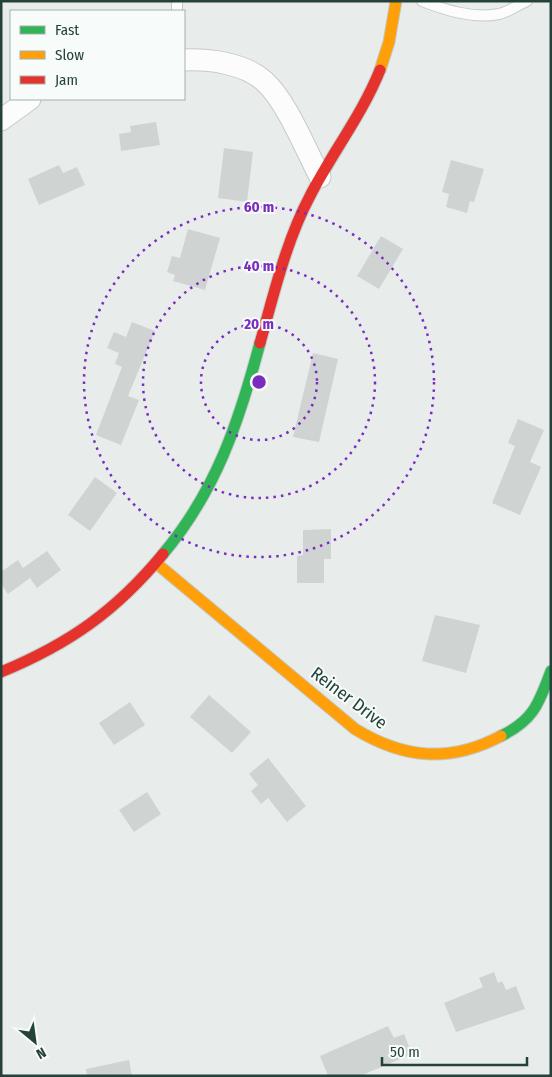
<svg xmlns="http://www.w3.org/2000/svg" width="552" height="1077" viewBox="0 0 552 1077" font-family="'Fira Sans Condensed',sans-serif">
<rect width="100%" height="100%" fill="#e8edeb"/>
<!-- building -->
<path fill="#cfd4d2" d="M 156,122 L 160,145 L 121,151 L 119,134 L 131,132 L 130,126 Z
M 224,148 L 253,152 L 247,202 L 218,198 Z
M 451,160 L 484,169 L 474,202 L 470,201 L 467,213 L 446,207 L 449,194 L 442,192 Z
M 59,165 L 63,173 L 77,167 L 85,185 L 39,205 L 28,179 Z
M 188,229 L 220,238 L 205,290 L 173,281 L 175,275 L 167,272 L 172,256 L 180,258 Z
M 381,236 L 403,249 L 379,289 L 357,276 Z
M 132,322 L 155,331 L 128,396 L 139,400 L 121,445 L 96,435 L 122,367 L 115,364 L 119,353 L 107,348 L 114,332 L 126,337 Z
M 313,353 L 338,359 L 319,442 L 293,437 Z
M 518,419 L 544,430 L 530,462 L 541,467 L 520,515 L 492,503 L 515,446 L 508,443 Z
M 95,477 L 117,493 L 90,531 L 68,515 Z
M 331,529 L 331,559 L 324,559 L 324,583 L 297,583 L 297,556 L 303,555 L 303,530 Z
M 47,551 L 61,570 L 37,588 L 30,578 L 8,594 L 1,584 L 1,572 L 18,560 L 23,568 Z
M 435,615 L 480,625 L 466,673 L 422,661 Z
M 209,695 L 251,732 L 232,753 L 190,717 Z
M 130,702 L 145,725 L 114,745 L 99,723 Z
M 268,758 L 306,806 L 287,822 L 268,798 L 261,804 L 251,791 L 258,785 L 249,774 Z
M 147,792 L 161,814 L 134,832 L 119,810 Z
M 494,972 L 498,983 L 502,981 L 506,990 L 516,986 L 525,1009 L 456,1032 L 444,1003 L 483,987 L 479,978 Z
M 388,1026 L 394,1038 L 404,1034 L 412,1054 L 360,1076 L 328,1076 L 320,1056 Z
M 129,1060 L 132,1076 L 87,1076 L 86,1069 Z"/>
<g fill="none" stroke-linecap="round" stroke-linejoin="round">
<!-- lane casing -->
<g stroke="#c5cac8" stroke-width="12">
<path id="lane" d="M 177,1 L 177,11
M 422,1 C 445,10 473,19 499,14 C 508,12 518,5 527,1"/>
</g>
<!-- street casing -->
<g stroke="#c5cac8" stroke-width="23">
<path id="street" d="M 184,60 C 209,59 244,63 264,81 C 286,100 306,150 320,177
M 1,120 L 30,99"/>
</g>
<!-- fast casing -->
<g stroke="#c3cbc8" stroke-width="13">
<path id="fast" d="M 163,554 C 216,491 239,422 260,343
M 501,736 C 534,720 539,703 551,671"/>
</g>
<!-- slow casing -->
<g stroke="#c3cbc8" stroke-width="13">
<path id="slow" d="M 380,70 L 389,42 L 396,1
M 156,563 L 355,729 C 404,759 450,763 501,736"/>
</g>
<!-- jam casing -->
<g stroke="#c3cbc8" stroke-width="13">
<path id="jam" d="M 260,343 C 274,294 286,241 310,196 C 332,153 362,115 380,70
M 1,672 C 69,644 116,611 163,554"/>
</g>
<!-- lane -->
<use href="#lane" stroke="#fcfcfc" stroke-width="10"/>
<!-- street -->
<use href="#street" stroke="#fcfcfc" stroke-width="21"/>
<!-- fast -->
<use href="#fast" stroke="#30b455" stroke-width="11"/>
<!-- slow -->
<use href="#slow" stroke="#ff9f0a" stroke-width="11"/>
<!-- jam -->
<use href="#jam" stroke="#e5322d" stroke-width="11"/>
</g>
<!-- distance rings -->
<g fill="none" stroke="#7b2cbf" stroke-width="2.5" stroke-dasharray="2.5 5">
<circle cx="259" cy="382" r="58"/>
<circle cx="259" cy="382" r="116"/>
<circle cx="259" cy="382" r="175"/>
</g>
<g text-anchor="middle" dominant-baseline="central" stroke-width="4" stroke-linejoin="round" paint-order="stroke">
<!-- street labels -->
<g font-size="18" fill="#24423a" stroke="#f7fbf9">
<text transform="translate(349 698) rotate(37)">Reiner Drive</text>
</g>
</g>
<circle cx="259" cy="382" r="8" fill="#7b2cbf" stroke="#f7fbf9" stroke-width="2.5"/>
<g font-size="15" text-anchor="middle" font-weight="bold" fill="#7b2cbf" stroke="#f7fbf9" stroke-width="4" stroke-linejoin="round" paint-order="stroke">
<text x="259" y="212">60 m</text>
<text x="259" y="271">40 m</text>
<text x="259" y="329">20 m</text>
</g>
<!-- border -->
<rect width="552" height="1077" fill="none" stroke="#24423a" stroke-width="5"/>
<!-- legend -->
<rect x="10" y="10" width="175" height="90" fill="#f7fbf9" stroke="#a3b1ad"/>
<rect x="20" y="26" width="25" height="8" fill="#30b455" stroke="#a3b1ad"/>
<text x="55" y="35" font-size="15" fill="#24423a">Fast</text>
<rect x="20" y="51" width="25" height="8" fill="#ff9f0a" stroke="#a3b1ad"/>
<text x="55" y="60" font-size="15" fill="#24423a">Slow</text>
<rect x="20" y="76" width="25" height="8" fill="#e5322d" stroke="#a3b1ad"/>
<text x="55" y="85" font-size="15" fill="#24423a">Jam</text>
<!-- north arrow -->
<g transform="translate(35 1042) rotate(151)" stroke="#f7fbf9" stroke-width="4" paint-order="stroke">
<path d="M0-4L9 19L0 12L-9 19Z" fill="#24423a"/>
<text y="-8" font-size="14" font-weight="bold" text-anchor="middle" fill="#24423a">N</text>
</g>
<!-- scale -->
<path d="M382 1057v8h145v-8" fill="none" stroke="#24423a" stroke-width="2.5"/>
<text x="390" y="1057" font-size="15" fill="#24423a" stroke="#f7fbf9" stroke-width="4" paint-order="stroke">50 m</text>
</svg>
